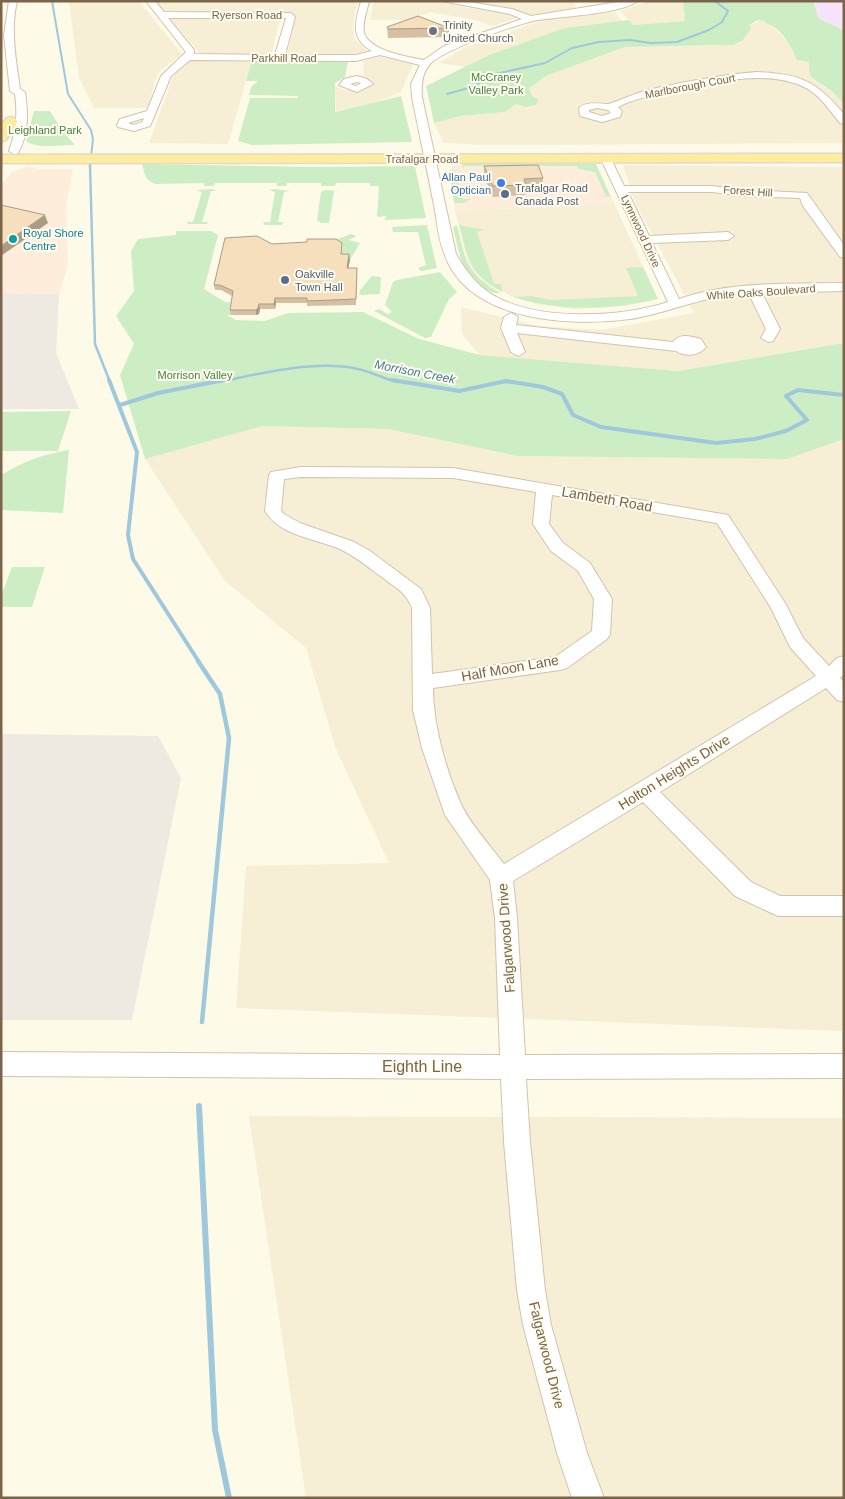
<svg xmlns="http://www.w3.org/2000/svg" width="845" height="1499" viewBox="0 0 845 1499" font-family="Arial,sans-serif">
<rect width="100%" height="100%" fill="#fefae8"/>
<!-- residential -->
<path fill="#f7eed6" d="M 69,1 L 139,1 L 182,54 L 160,71 L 156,77 L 148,108 L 94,108 L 79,78 Z
M 156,1 L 357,1 L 353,27 L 354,38 L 368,51 L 348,55 L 287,55 L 296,17 L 292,13 L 165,12 Z
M 374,1 L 439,1 L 469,8 L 506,13 L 517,18 L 493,26 L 476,20 L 430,12 L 408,20 L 370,20 Z
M 461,1 L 572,1 L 576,8 L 530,15 L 505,8 Z
M 650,1 L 683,1 L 685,21 L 633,25 L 620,11 Z
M 615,12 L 622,21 L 564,28 L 489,55 L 465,67 L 439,63 L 464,48 L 534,23 L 567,16 Z
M 281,16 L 271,56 L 199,54 L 198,51 L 169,17 Z
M 758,20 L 766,21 L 771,25 L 792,46 L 797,60 L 809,62 L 813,80 L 829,89 L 844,104 L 844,143 L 487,145 L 448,143 L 444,143 L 434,123 L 461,116 L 505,112 L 516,104 L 525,106 L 532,96 L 529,87 L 546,76 L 625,47 L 714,46 L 751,28 L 749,25 L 757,22 Z
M 379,56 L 413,64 L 401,92 L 374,103 L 336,111 L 335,86 L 344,90 L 356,91 L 370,85 L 363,78 L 364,61 Z
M 252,60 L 228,144 L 149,143 L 173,77 L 179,69 L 190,61 Z
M 623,165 L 844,167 L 844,343 L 678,371 L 480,355 L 462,334 L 461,307 L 538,326 L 601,330 L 694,313 L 635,202 Z
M 614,203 L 658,299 L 624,306 L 576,309 L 535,304 L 513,297 L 485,282 L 473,270 L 468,262 L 455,211 Z
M 262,426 L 388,429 L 518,456 L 787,459 L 844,439 L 844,1031 L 236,1008 L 246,866 L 389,863 L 335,747 L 306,648 L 225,581 L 145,459 Z
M 249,1116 L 844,1118 L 844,1498 L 306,1498 Z"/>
<!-- commercial -->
<path fill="#ffeddb" d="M 596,164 L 614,203 L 455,211 L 450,170 L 454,165 Z
M 29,166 L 38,169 L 73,169 L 66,207 L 68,265 L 59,294 L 1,293 L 1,185 L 12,172 Z"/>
<!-- industrial -->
<path fill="#efeae1" d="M 1,293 L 59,294 L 56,353 L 79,409 L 1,409 Z
M 1,734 L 158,736 L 181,778 L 132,1020 L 1,1020 Z"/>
<!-- education -->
<path fill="#f7e4fb" d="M 813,1 L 844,1 L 844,30 L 819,19 Z"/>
<!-- green -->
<path fill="#cdeec4" d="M 683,1 L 813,1 L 819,19 L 844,30 L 844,104 C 839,99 834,93 829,89 C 816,79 808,82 809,62 L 797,60 C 792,47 780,26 765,23 L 765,21 L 758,20 L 749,25 L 751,28 L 742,41 L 732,45 L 625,47 L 546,76 L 529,88 L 532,96 L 539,100 L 536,105 L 525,107 L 516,104 L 505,112 L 461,116 L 434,123 L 426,86 L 489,55 L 564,28 L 629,20 L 633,25 L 685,21 Z
M 252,60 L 348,61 L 345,77 L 335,83 L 335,112 L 401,96 L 412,141 L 411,142 L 252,145 L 238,141 L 250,98 L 298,98 L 298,96 L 249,95 L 251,87 L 258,81 L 246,81 Z
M 34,111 L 50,111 L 63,132 L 75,145 C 63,145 34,149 26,141 Z
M 142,164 L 316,167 L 412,166 L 415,167 L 426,218 L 387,220 L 384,219 L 387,217 L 384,216 L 380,217 L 377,216 L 379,186 L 370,186 L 370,183 L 336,183 L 335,186 L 321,186 L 321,183 L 287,183 L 286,186 L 277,186 L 277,183 L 215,183 L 214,186 L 204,186 L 204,183 L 156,184 C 145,181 145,174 142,164 Z
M 462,164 L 596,164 L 611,197 L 599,197 L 606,196 L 595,172 L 578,169 L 577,166 L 464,166 L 463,169 Z
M 462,169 L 455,170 L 463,199 L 471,199 L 464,203 L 454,203 L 450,170 Z
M 212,189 L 217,191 L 211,191 L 202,222 L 208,222 L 207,224 L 188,224 L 187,222 L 193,222 L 202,192 L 196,190 Z
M 275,189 L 290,191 L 284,192 L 278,222 L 284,222 L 281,225 L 265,225 L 263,222 L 270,222 L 275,192 L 269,190 Z
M 325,190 L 341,191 L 334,191 L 329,223 L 321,223 L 317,220 L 321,192 Z
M 427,225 L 437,268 L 421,271 L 418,268 L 426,265 L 418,232 L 393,232 L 392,227 Z
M 457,225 C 466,262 466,272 500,293 C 494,294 491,292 485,289 C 461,274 459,252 453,227 Z
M 459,225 L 484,230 L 477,232 L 494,284 L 501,284 L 502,292 C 469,274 468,258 459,225 Z
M 176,231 L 211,231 L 218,235 L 204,289 L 225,302 L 231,302 L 229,309 L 232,309 L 231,315 L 227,315 L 236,320 L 265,321 L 288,313 L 363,312 L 419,339 L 480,355 L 678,371 L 844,343 L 844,439 L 787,459 L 518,456 L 388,429 L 262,426 L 145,459 L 120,375 L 134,344 L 116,316 L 134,291 L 131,251 L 138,239 L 176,235 Z
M 351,234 L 357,236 L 349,240 L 360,243 L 350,260 L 341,260 L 332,241 Z
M 643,267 L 658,299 C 609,310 562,312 513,297 L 531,296 L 551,300 L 638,296 L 626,268 Z
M 440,272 L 457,292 L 449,299 L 431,337 L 425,338 L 374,311 L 379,309 L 388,314 L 392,312 L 385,305 L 393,282 L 397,280 Z
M 372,276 L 381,277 L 380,294 L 359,295 L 360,290 Z
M 71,411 L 58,451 L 1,451 L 1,412 Z
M 69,450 L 63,513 L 1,510 L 1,475 C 25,461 43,454 69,450 Z
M 12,567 L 45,567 L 32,607 L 1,607 L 1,596 Z"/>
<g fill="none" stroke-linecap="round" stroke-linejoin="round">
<!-- stream-far4 -->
<path stroke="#9fc8dd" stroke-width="2" d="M 52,1 L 68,94 L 91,130 L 93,139 L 90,166
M 447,94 L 472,87 L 495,74 L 545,63 L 572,48 L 599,42 L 630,40 L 651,43 L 677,42 L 709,30 L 722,22 L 728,11 L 715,1"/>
<!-- stream-far3 -->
<path stroke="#9fc8dd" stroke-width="2.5" d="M 90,165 L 95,344 L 110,382
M 218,382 C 260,374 315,359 358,369 C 372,372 384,379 398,382
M 503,382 L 510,382"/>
<!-- stream-far2 -->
<path stroke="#9fc8dd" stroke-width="4" d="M 109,380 L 137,452 L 128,535 L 133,559 L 199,662
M 392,380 L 459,391 L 506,381 L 543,387 L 562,394 L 573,415 L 601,427 L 716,443 L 755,439 L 786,431 L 807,420 L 786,396 L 798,390 L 844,395
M 120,405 L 158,393 L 224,380"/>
<!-- stream-far1 -->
<path stroke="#9fc8dd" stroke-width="4.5" d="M 198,661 L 220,694 L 229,738 L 202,1022"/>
<!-- stream -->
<path stroke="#9fc8dd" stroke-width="6" d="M 199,1106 L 215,1430 L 229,1498"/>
<!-- minor casing -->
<g stroke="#d2c3ac" stroke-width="2">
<path id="minor" d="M 9,1 L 17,1 C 10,31 16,59 20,89 L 25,92 C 28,113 29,134 18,153 L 14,154 L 9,151 C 16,131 18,115 15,94 L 10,91 L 4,35 Z
M 146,1 L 155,1 L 164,12 L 291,13 L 295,17 L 285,55 L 356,55 L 372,51 C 350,39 355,22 361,1 L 369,1 C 367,11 362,23 364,33 C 370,51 408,57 424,60 L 444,46 L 522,19 L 510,14 L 442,1 L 463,1 L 512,9 L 531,16 L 624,1 L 638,1 C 619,15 558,16 533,21 C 513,26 442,50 430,64 C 422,73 421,86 422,97 L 456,254 C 465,269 473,281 488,292 C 532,322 619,318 668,302 L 601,159 L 606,156 L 611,159 L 624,186 L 712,186 L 744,190 L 807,193 L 844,245 L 844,258 L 840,257 L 803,206 L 800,198 L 744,196 L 712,192 L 628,192 L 649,236 L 728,232 L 734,236 L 728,240 L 652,243 L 679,299 C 731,281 789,284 844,283 L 844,291 L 762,293 L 780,329 L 773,341 L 768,342 L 761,338 L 766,329 L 749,294 C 734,295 718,296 704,300 C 679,306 656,315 630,319 C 570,327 467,322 444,253 C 438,238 437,221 434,205 C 427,169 419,133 412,97 L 411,84 L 420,65 L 380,55 L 356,61 L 190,60 L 171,76 L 150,126 L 134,131 L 118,127 L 117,125 L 120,119 L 147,111 L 161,76 L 186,52 ZM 168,18 L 286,18 L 275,55 L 194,54 L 194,50 ZM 144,118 L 142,122 L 133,125 L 128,123 Z
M 757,72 C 801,74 816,81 844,114 L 844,124 L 840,123 C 829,110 819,93 802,86 C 764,70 720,82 681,89 C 660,94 637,97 618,107 L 622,111 L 620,117 L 602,122 L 580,116 L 579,108 C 587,101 598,104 608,104 C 614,103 638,92 648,90 C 683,82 720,75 757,72 ZM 597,108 L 608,110 L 611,113 L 602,116 L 589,112 L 589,110 Z
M 357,76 L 367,79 L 373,84 L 357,92 L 339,85 L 344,79 ZM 357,82 L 361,83 L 356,86 L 350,84 Z
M 511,313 L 518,317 L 516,325 L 673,342 C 680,333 690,336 701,339 L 706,347 C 699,356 685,357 676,351 L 517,333 L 525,352 L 518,356 L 511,352 L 501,328 L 504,317 Z
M 301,467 L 453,468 L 728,515 L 785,603 L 803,638 L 829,666 L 837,658 L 844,656 L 844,674 L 840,678 L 844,682 L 844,702 L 837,700 L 826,688 L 660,792 L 751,882 L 780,896 L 844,896 L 844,916 L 778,916 L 735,896 L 643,802 L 513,881 L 517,918 L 525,1055 L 844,1054 L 844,1078 L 526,1079 L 530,1142 L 545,1290 L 551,1325 L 587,1453 L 604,1498 L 572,1498 L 557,1453 L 523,1325 L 517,1290 L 504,1142 L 501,1079 L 1,1076 L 1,1052 L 500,1055 L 495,918 L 490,880 L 445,815 L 422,748 L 413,710 L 412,608 C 406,593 399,590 387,581 C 372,570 358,558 342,550 C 316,538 281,537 265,511 L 269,475 L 271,472 ZM 301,477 L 453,478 L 536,492 L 533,524 L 551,551 L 578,571 L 594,599 L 592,631 L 555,657 L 432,674 L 430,608 L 421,589 L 370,551 L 354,542 L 300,523 L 284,514 L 281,511 L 284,479 ZM 552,495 L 717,523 L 771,608 L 790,647 L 816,676 L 504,864 C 492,848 468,821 461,804 C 446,771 433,724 433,688 L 560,670 L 567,668 L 607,639 L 610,634 L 612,599 L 590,563 L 563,543 L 549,524 Z"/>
</g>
<!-- major casing -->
<g stroke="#dfdad3" stroke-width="3">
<path id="major" d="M 12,117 L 18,121 L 6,140 L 1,141 L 1,125 L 7,118 Z
M 844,154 L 844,162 L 1,163 L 1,155 Z"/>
</g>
<!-- minor -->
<use href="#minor" fill="#fff" fill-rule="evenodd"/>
<!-- major -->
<use href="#major" fill="#ffed9e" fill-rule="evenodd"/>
</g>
<!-- wall -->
<path fill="#d4c0a3" d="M 387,27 L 449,28 L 449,37 L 388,38 Z
M 484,166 L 543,178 L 542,189 L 526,190 L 525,195 L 493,197 L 484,176 Z
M 272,244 L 342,248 L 342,254 L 350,260 L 348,268 L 357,268 L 356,305 L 307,306 L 307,303 L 276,303 L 275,309 L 260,309 L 259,314 L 256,315 L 231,315 L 230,310 L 232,296 L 221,290 L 215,290 L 214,285 Z"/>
<!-- shaded-wall -->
<path fill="#ac9c84" d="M 45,215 L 48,223 L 1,256 L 1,246 Z
M 349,254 L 350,260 L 347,274 L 347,268 Z
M 275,298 L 276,303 L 275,309 L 274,304 Z
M 259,304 L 260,309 L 259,314 L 256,315 L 256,310 Z"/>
<!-- building -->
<path fill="#f6dfbd" stroke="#ac9c84" d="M 418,16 L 449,28 L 388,29 L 387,27 Z
M 538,165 L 543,178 L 524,179 L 526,185 L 493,186 L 484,166 Z
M 1,205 L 45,215 L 1,246 Z
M 257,236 L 272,244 L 307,242 L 307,239 L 336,239 L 342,243 L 341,254 L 349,254 L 347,268 L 357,268 L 356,299 L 307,301 L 307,298 L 275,298 L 274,304 L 259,304 L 258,308 L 256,310 L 230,310 L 233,291 L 220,285 L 214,285 L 225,238 Z"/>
<!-- markers -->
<circle fill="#6b7280" stroke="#fffcf0" stroke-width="2" cx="433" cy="31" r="5"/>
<circle fill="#3f7fe0" stroke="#fffcf0" stroke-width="2" cx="501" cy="183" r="5"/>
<g fill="#5c6f8a" stroke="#fffcf0" stroke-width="2">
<circle cx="505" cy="194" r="5"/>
<circle cx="285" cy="280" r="5"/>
</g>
<circle fill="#0f9aa8" stroke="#fffcf0" stroke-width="2" cx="13" cy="239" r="5"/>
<g text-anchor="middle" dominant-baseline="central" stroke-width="4" stroke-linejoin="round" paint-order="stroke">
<!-- far-street labels -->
<g font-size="11" fill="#7b6449" stroke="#fffcf0">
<text x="247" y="15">Ryerson Road</text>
<text x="284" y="58">Parkhill Road</text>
<text transform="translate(690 86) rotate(-11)">Marlborough Court</text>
<text x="422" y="159">Trafalgar Road</text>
<text transform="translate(748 191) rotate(4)">Forest Hill</text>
<text transform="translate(641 231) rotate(65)">Lynnwood Drive</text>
<text transform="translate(761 292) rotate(-4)">White Oaks Boulevard</text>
</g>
<!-- far-worship labels -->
<g font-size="11" fill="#5b616d" stroke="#fffcf0" text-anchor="start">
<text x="443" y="25">Trinity<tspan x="443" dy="13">United Church</tspan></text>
</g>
<!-- far-park labels -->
<g font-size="11" fill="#46823f" stroke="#fffcf0">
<text x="496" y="77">McCraney<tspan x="496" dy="13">Valley Park</tspan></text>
<text x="45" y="130">Leighland Park</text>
<text x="195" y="375">Morrison Valley</text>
</g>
<!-- far-shop labels -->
<g font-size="11" fill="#366cbe" stroke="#fffcf0" text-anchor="end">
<text x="491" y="177">Allan Paul<tspan x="491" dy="13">Optician</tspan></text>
</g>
<!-- far-service labels -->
<g font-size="11" fill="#4e5e75" stroke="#fffcf0" text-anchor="start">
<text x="515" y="188">Trafalgar Road<tspan x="515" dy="13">Canada Post</tspan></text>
<text x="295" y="274">Oakville<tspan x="295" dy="13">Town Hall</tspan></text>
</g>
<!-- far-culture labels -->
<g font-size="11" fill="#0d838f" stroke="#fffcf0" text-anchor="start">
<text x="23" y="233">Royal Shore<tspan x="23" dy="13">Centre</tspan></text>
</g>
<!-- far-water labels -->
<g font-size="12" font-style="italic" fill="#427998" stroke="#fffcf0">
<text transform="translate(415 372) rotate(11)">Morrison Creek</text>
</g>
<!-- street labels -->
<g font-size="14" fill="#7b6449" stroke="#fffcf0">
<text transform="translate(607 499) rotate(10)">Lambeth Road</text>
<text transform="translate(510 668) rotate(-10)">Half Moon Lane</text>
<text transform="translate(674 772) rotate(-32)">Holton Heights Drive</text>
<text transform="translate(506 938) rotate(-94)">Falgarwood Drive</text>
<text transform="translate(547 1355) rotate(76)">Falgarwood Drive</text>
</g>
<!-- near-street labels -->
<g font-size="16" fill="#7b6449" stroke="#fffcf0">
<text x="422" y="1066">Eighth Line</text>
</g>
</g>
<!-- border -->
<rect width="845" height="1499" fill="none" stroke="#7b6449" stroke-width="5"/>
</svg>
